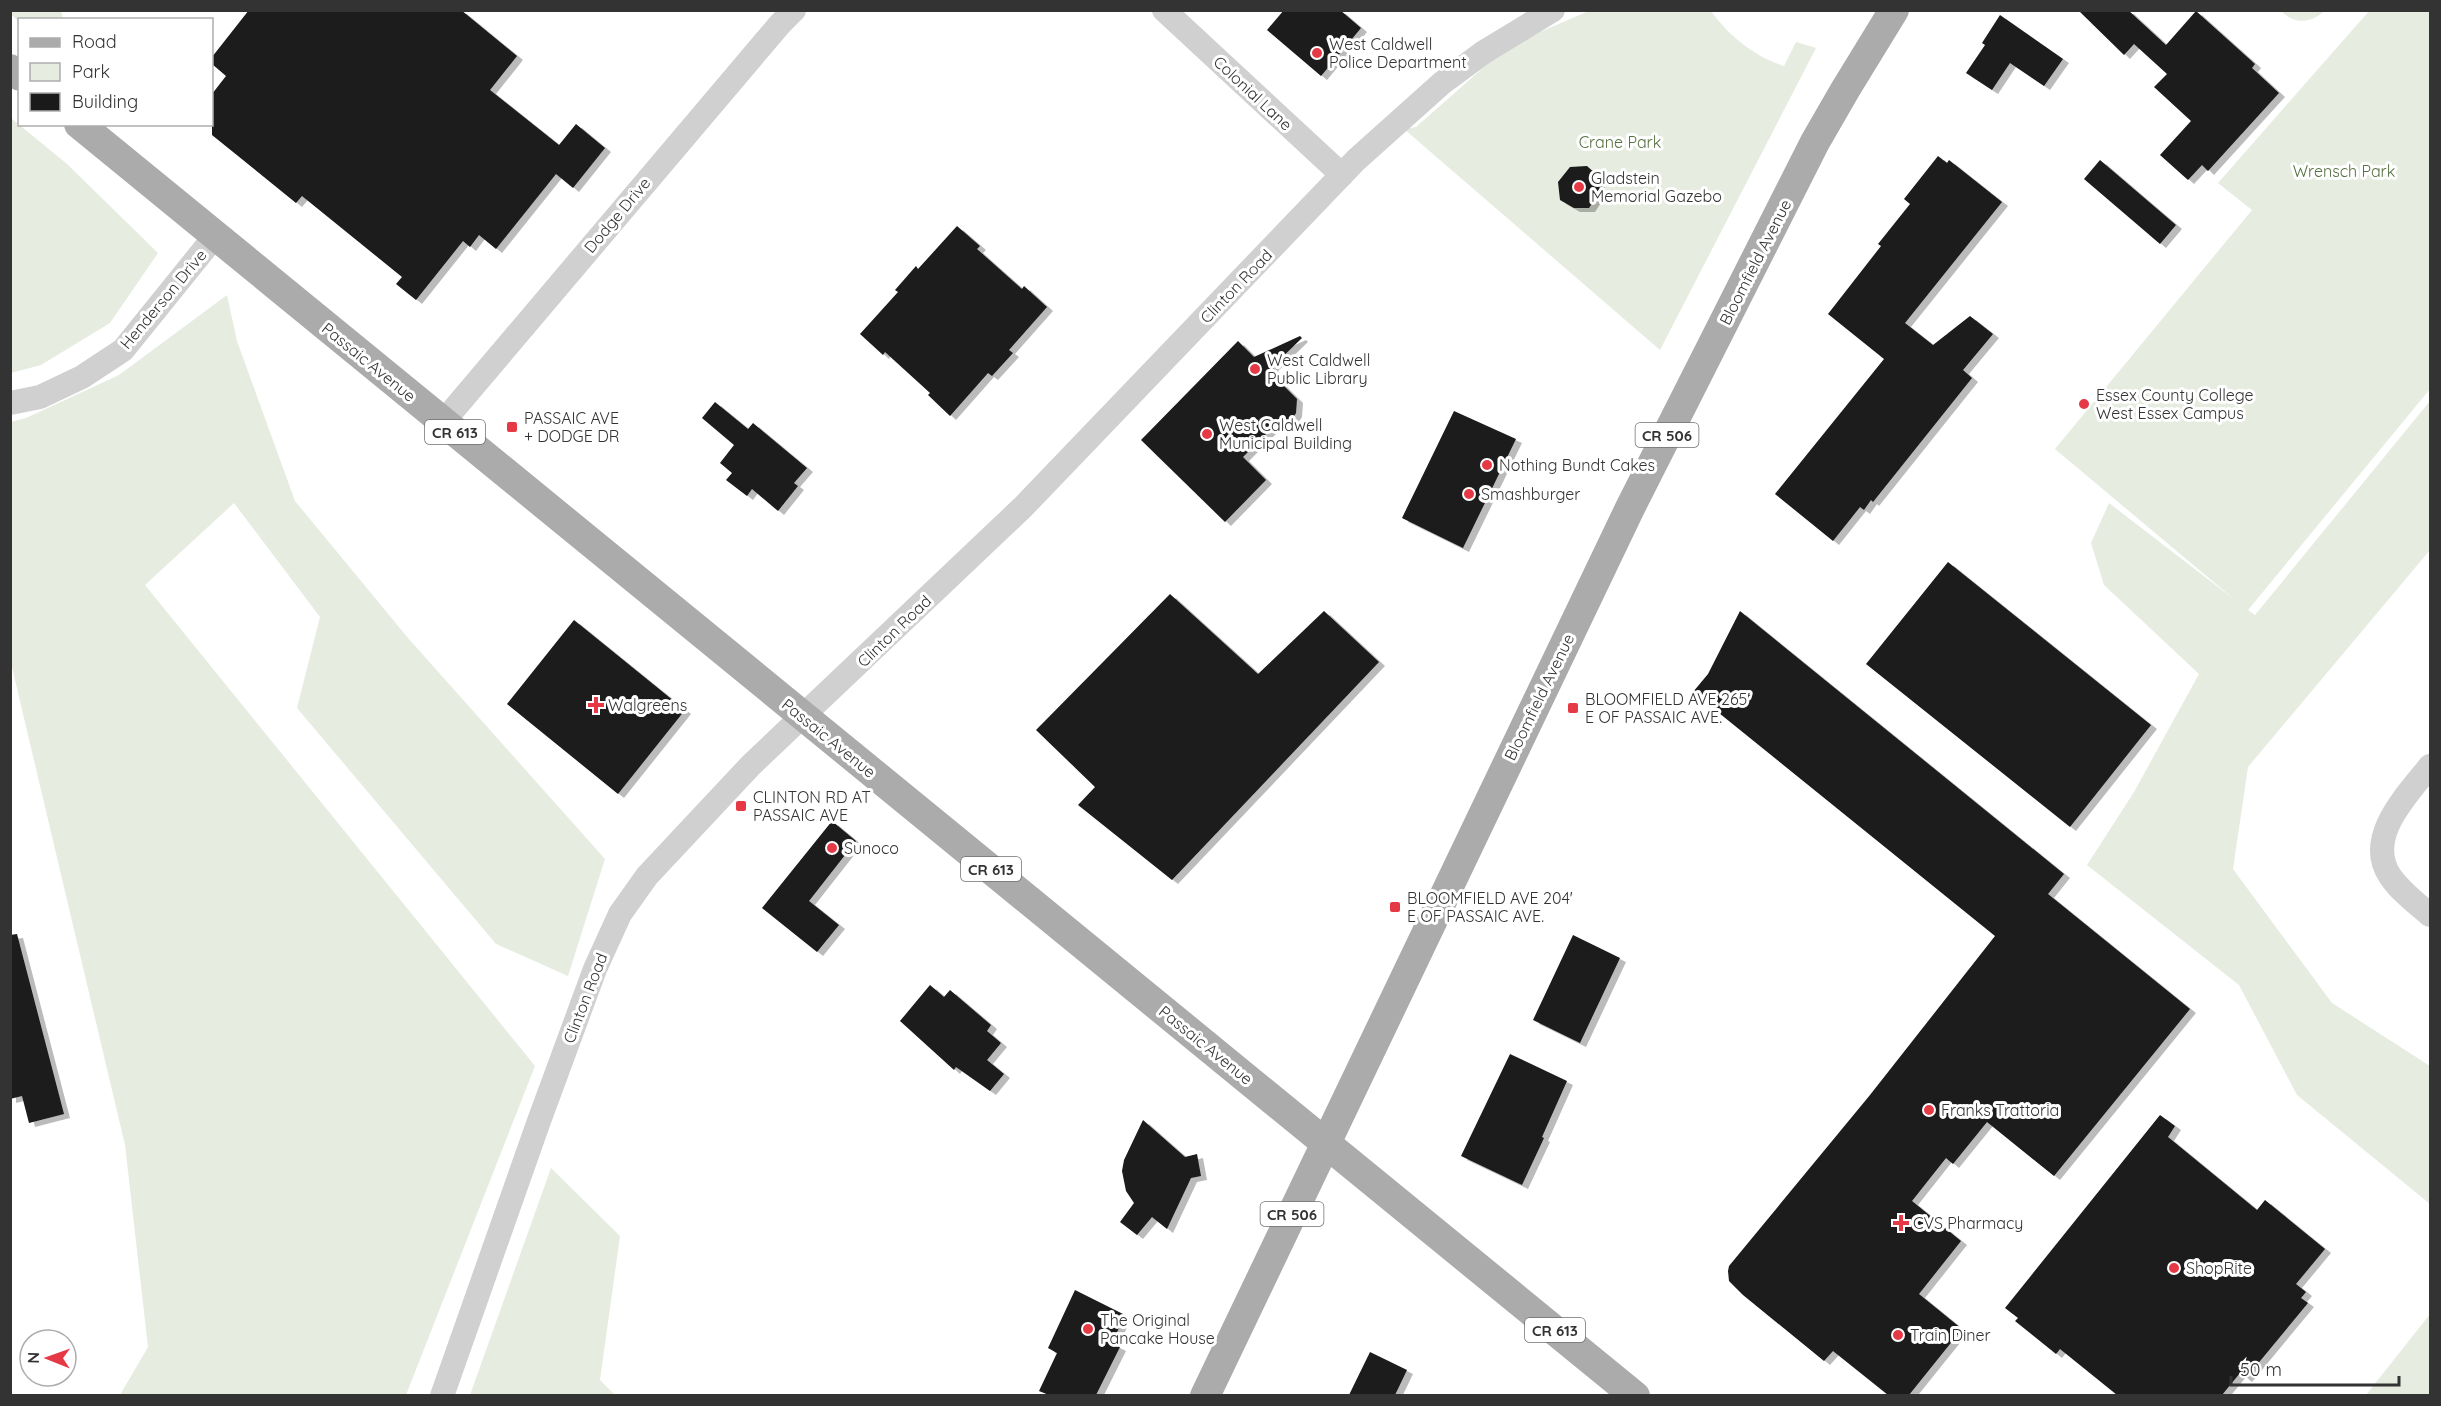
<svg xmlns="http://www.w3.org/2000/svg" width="2441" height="1406" viewBox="0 0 2441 1406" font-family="Quicksand,sans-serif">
<defs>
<filter id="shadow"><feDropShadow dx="6" dy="4" stdDeviation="0" flood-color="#0004"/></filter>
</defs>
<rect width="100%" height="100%" fill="#fff"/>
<!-- green -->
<path fill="#e6ecdf" d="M 11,10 L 61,11 L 63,19 L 20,20 L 19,22 L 11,14 Z
M 2370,10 L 2430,11 L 2430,389 L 2248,610 L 2255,615 L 2430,401 L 2430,550 L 2248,767 L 2233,869 L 2332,1003 L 2430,1066 L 2430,1204 L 2297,1095 L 2239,985 L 2087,865 L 2134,792 L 2199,674 L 2104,585 L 2091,543 L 2109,503 L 2235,600 L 2055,449 L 2252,210 L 2218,183 Z
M 1589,11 L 1711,11 C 1728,35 1755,57 1784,66 L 1796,42 L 1816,48 L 1660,350 L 1404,129 L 1416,127 L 1509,45 Z
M 2281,11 L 2324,11 C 2312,23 2295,25 2281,11 Z
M 11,118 L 67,164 L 158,253 L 110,323 L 41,365 L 11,373 Z
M 227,295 L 237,341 L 295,501 L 408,638 L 605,859 L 568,976 L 496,944 L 297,708 L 320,617 L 234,503 L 145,585 L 535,1066 L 406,1395 L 120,1395 L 148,1347 L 125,1145 L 11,663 L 11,422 L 26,418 L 119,375 Z
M 551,1168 L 620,1236 L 600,1380 L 615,1395 L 470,1395 Z
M 2430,1314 L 2430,1395 L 2366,1395 Z"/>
<!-- building -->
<path fill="#1a1a1a" filter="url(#shadow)" d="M 249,10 L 461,10 L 517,56 L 490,90 L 559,145 L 576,124 L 605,148 L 573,188 L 556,174 L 496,249 L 479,235 L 470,247 L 463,241 L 416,300 L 396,284 L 402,277 L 302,196 L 296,203 L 212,135 L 212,94 L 226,76 L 212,64 L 212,57 Z
M 1284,10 L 1340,10 L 1361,28 L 1321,76 L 1267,30 Z
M 2078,10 L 2128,10 L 2166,45 L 2196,11 L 2255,64 L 2252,68 L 2279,93 L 2208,171 L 2202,165 L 2188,180 L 2160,155 L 2191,121 L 2154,87 L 2167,74 L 2134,44 L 2124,55 Z
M 2000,15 L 2063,59 L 2044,86 L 2010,63 L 1992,90 L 1966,73 L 1985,45 L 1982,43 Z
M 1938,156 L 1947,163 L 1949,160 L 2002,202 L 1905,323 L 1933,345 L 1970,316 L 1993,334 L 1963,370 L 1972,378 L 1873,502 L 1871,500 L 1864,510 L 1860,507 L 1833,541 L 1775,494 L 1884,359 L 1828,314 L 1881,246 L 1878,244 L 1910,204 L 1904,199 Z
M 2100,160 L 2176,225 L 2160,244 L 2084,179 Z
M 1587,166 L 1598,176 L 1600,191 L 1589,208 L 1574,208 L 1560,200 L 1558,182 L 1570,167 Z
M 957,226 L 980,246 L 977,249 L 1022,289 L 1024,286 L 1047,307 L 1009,350 L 1013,353 L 992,376 L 988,373 L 950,416 L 928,395 L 930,393 L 885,352 L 883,355 L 860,334 L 898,292 L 895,290 L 916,266 L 918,269 Z
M 1300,336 L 1302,338 L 1272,367 L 1282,378 L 1279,381 L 1297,399 L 1296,413 L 1289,424 L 1273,427 L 1243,457 L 1266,480 L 1225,522 L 1141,440 L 1238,341 L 1254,357 Z
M 715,402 L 748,429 L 753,423 L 807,468 L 794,483 L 798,486 L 778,511 L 752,489 L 747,496 L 726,480 L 732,473 L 720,463 L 734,445 L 702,418 Z
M 1454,411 L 1516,439 L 1463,548 L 1402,518 Z
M 1948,562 L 2151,725 L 2070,827 L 1866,664 Z
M 1170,594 L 1258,674 L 1324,611 L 1379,662 L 1172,880 L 1078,805 L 1095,787 L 1036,730 Z
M 1740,611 L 2064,874 L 2048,894 L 2190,1009 L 2054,1176 L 1987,1122 L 1953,1164 L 1946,1158 L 1912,1201 L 1961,1241 L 1919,1294 L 1962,1329 L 1909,1395 L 1888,1395 L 1833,1351 L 1824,1361 L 1743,1295 L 1729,1281 L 1728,1271 L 1729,1266 L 1870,1095 L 1995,936 L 1693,692 L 1708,674 Z
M 574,620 L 685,710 L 618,794 L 507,704 Z
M 832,821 L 856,841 L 809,901 L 839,925 L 817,952 L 762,908 Z
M 17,934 L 64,1114 L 29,1123 L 22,1096 L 10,1099 L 10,935 Z
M 1573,935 L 1620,958 L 1580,1043 L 1533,1020 Z
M 930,985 L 944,997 L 950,990 L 991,1025 L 987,1031 L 1001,1043 L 987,1060 L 1004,1074 L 990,1091 L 956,1067 L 954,1070 L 900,1021 Z
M 1510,1054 L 1567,1081 L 1542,1137 L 1544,1138 L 1522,1185 L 1461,1156 Z
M 2160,1115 L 2175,1126 L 2168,1137 L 2257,1210 L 2265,1200 L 2325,1249 L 2296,1284 L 2306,1292 L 2301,1298 L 2308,1303 L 2246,1378 L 2240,1373 L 2222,1395 L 2117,1395 L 2060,1349 L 2056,1354 L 2015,1321 L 2018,1318 L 2005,1308 Z
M 1143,1120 L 1185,1157 L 1197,1154 L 1201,1176 L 1191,1178 L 1167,1229 L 1152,1217 L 1137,1235 L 1120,1222 L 1134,1203 L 1126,1191 L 1122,1171 L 1124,1160 Z
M 1075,1290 L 1125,1315 L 1112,1343 L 1120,1347 L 1096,1395 L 1049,1395 L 1039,1391 L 1057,1353 L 1048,1348 Z
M 1370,1352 L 1407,1370 L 1395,1395 L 1349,1395 Z"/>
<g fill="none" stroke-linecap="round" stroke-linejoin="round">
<!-- minor -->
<path stroke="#d0d0d0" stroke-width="24" d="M 1164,10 L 1342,175
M 10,403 L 40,397 L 82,377 L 123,350 L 215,236
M 443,422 L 780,24 L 794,10
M 2430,766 C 2408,794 2364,837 2390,876 C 2400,891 2417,904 2430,915
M 442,1396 L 539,1121 L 595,969 L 620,914 L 647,876 L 751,765 L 1023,507 L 1356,160 L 1442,83 L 1484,52 L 1553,10"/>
<!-- major -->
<path stroke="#ababab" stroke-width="30" d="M 10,69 L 20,76
M 79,124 L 1635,1396
M 1205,1396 L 1630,508 L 1815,142 L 1845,90 L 1894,10"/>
</g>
<!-- markers -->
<g fill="#e63946" stroke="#fff" stroke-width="2">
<circle cx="1317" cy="53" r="6"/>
<circle cx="1579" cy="187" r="6"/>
<circle cx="1255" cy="369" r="6"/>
<circle cx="2084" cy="404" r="6"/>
<rect x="506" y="421" width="12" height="12" rx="3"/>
<circle cx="1207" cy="434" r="6"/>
<circle cx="1487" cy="465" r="6"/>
<circle cx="1469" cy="494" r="6"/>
<path d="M593 696h6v6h6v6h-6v6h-6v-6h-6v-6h6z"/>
<rect x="1567" y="702" width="12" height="12" rx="3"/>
<rect x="735" y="800" width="12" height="12" rx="3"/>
<circle cx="832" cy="848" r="6"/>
<rect x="1389" y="901" width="12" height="12" rx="3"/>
<circle cx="1929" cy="1110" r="6"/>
<path d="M1898 1214h6v6h6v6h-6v6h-6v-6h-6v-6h6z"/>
<circle cx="2174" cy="1268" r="6"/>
<circle cx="1088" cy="1329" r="6"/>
<circle cx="1898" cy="1335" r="6"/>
</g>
<g text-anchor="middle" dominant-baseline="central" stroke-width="6" stroke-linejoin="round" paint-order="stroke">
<!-- shield labels -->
<g fill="#fff" stroke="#707070" stroke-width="1.5">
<rect x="425" y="420" width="60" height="24" rx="4.5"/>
<rect x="1635.5" y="423" width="63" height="24" rx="4.5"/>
<rect x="961" y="857" width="60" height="24" rx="4.5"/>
<rect x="1260.5" y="1202" width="63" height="24" rx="4.5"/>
<rect x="1525" y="1318" width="60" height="24" rx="4.5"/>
</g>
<g font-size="15" font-weight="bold" fill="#333">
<text x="455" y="432">CR 613</text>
<text x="1667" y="435">CR 506</text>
<text x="991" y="869">CR 613</text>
<text x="1292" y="1214">CR 506</text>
<text x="1555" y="1330">CR 613</text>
</g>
<!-- poi labels -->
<g font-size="16" fill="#333" stroke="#fff" text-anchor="start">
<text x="1329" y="44">West Caldwell<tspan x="1329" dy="18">Police Department</tspan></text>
<text x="1591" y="178">Gladstein<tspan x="1591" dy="18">Memorial Gazebo</tspan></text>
<text x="1267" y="360">West Caldwell<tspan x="1267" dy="18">Public Library</tspan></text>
<text x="2096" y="395">Essex County College<tspan x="2096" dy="18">West Essex Campus</tspan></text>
<text x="524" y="418">PASSAIC AVE<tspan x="524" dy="18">+ DODGE DR</tspan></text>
<text x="1219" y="425">West Caldwell<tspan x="1219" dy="18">Municipal Building</tspan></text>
<text x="1499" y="465">Nothing Bundt Cakes</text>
<text x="1481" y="494">Smashburger</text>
<text x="1585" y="699">BLOOMFIELD AVE 265'<tspan x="1585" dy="18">E OF PASSAIC AVE.</tspan></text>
<text x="608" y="705">Walgreens</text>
<text x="753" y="797">CLINTON RD AT<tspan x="753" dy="18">PASSAIC AVE</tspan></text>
<text x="844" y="848">Sunoco</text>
<text x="1407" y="898">BLOOMFIELD AVE 204'<tspan x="1407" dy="18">E OF PASSAIC AVE.</tspan></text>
<text x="1941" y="1110">Franks Trattoria</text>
<text x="1913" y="1223">CVS Pharmacy</text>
<text x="2186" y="1268">ShopRite</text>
<text x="1100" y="1320">The Original<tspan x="1100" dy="18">Pancake House</tspan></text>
<text x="1910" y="1335">Train Diner</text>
</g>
<!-- street labels -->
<g font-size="16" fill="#333" stroke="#fff">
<text transform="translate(1253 93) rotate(43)">Colonial Lane</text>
<text transform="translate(617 215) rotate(-50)">Dodge Drive</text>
<text transform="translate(1755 262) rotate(-63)">Bloomfield Avenue</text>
<text transform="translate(1236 286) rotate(-46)">Clinton Road</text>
<text transform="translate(163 299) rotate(-50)">Henderson Drive</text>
<text transform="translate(369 362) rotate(39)">Passaic Avenue</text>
<text transform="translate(894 631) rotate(-44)">Clinton Road</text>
<text transform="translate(1539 697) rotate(-64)">Bloomfield Avenue</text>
<text transform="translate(829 738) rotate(39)">Passaic Avenue</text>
<text transform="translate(585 998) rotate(-69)">Clinton Road</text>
<text transform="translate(1206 1045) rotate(39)">Passaic Avenue</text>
</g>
<!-- park labels -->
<g font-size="16" fill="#56703f" stroke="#fff">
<text x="1620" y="142">Crane Park</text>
<text x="2344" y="171">Wrensch Park</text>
</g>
</g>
<!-- border -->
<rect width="2441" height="1406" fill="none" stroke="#333333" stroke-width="24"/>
<!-- legend -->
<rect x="18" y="18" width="195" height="108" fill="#ffffff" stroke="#adadad" stroke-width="1.5"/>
<rect x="30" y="38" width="30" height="9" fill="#ababab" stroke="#adadad" stroke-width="1.5"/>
<text x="72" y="48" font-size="18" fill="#333333">Road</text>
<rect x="30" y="63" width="30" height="18" fill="#e6ecdf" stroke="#adadad" stroke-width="1.5"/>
<text x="72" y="78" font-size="18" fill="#333333">Park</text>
<rect x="30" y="93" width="30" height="18" fill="#1a1a1a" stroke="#adadad" stroke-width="1.5"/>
<text x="72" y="108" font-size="18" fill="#333333">Building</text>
<!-- north arrow -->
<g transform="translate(48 1358) rotate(271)"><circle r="28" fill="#ffffff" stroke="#adadad" stroke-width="1.5"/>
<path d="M0-4.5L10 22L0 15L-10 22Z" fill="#e63946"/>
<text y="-9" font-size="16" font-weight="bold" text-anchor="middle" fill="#333333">N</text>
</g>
<!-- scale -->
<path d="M2231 1376v9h168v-9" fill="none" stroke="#333333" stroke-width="3"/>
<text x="2240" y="1376" font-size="18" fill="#333333" stroke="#ffffff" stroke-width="4.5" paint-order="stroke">50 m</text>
</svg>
